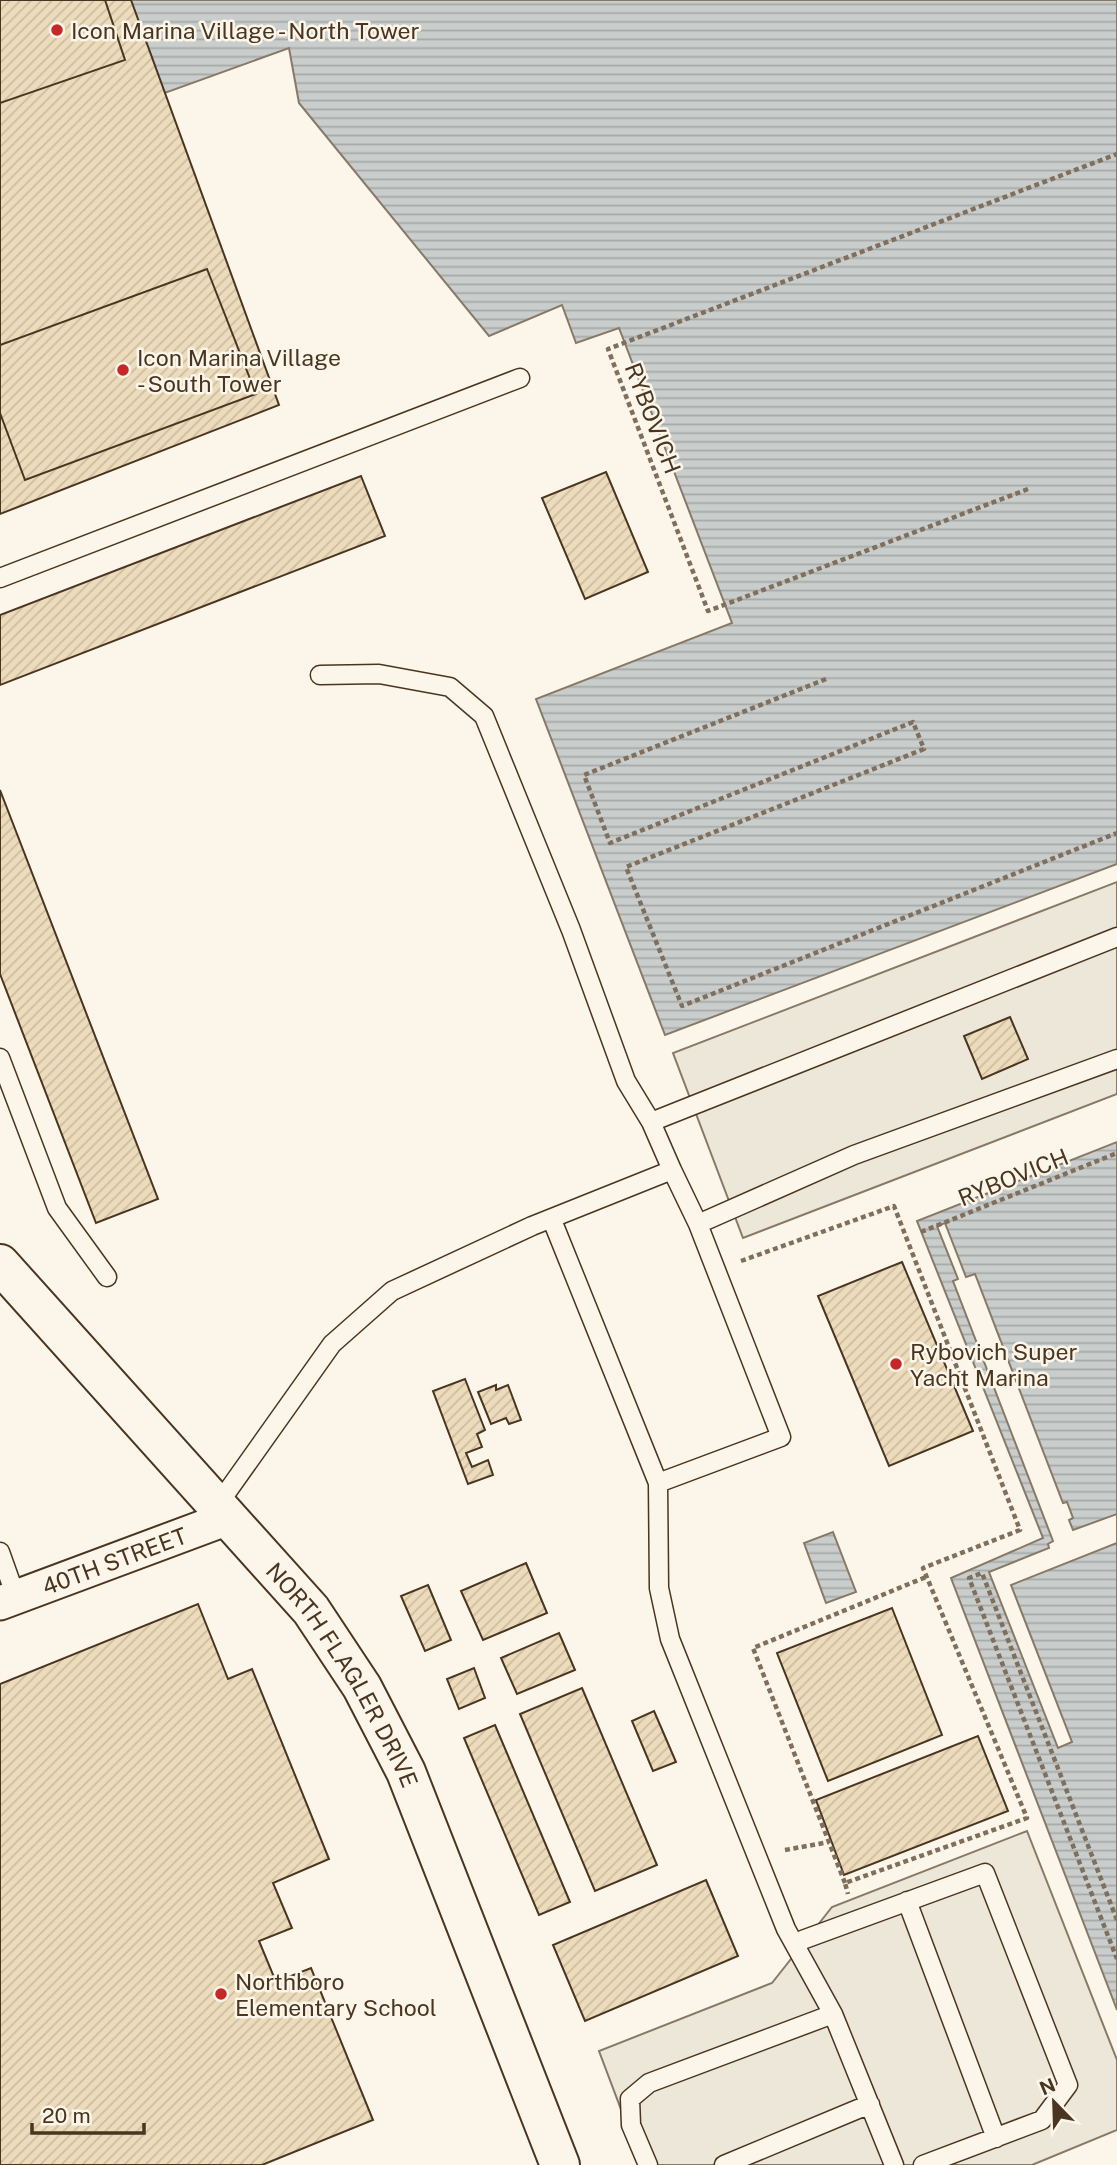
<svg xmlns="http://www.w3.org/2000/svg" width="1117" height="2165" viewBox="0 0 1117 2165" font-family="'Public Sans',sans-serif">
<defs>
<pattern id="water-rules" width="6" height="5" patternUnits="userSpaceOnUse" patternTransform="scale(1.75)"><rect width="6" height="5" fill="#c9cecd"/><path d="M0 2.5h6" fill="none" stroke="#a5a8a6"/></pattern>
<pattern id="building-hatch" width="6" height="6" patternUnits="userSpaceOnUse" patternTransform="scale(1.75)"><rect width="6" height="6" fill="#ecdcbc"/><path d="M-1 1l2-2M0 6l6-6M5 7l2-2" fill="none" stroke="#ccbda1"/></pattern>
</defs>
<rect width="100%" height="100%" fill="#fbf6e9"/>
<!-- parking -->
<path fill="#ede7d9" stroke="#887966" stroke-width="2" d="M 1117,882 L 1117,1094 L 743,1238 L 673,1053 Z
M 1027,1831 L 1117,2060 L 1117,2130 L 1032,2165 L 642,2165 L 599,2051 L 772,1983 L 832,1907 Z"/>
<!-- water -->
<path fill="url(#water-rules)" stroke="#887966" stroke-width="2" d="M 0,0 L 1117,0 L 1117,864 L 665,1035 L 536,699 L 732,623 L 619,328 L 576,343 L 562,305 L 489,336 L 299,103 L 289,48 L 162,94 Z
M 1117,1142 L 1117,2010 L 951,1578 L 1043,1538 L 917,1221 Z
M 833,1532 L 856,1592 L 826,1603 L 804,1543 Z"/>
<!-- pier -->
<path fill="#fbf6e9" stroke="#887966" stroke-width="2" d="M 945,1223 L 966,1277 L 975,1274 L 1063,1503 L 1067,1502 L 1073,1518 L 1069,1520 L 1073,1530 L 1117,1514 L 1117,1543 L 1011,1585 L 1072,1742 L 1058,1748 L 989,1572 L 1049,1548 L 1048,1544 L 1053,1541 L 953,1281 L 958,1279 L 937,1226 Z"/>
<!-- building -->
<path fill="url(#building-hatch)" stroke="#4a3520" stroke-width="2" d="M 0,0 L 131,0 L 279,405 L 0,514 Z
M 0,0 L 105,0 L 125,60 L 0,103 Z
M 207,269 L 256,394 L 25,480 L 0,413 L 0,345 Z
M 606,472 L 648,572 L 585,599 L 542,498 Z
M 361,476 L 385,536 L 0,685 L 0,615 Z
M 0,790 L 158,1199 L 96,1223 L 0,974 Z
M 1010,1017 L 1028,1059 L 982,1079 L 964,1036 Z
M 902,1262 L 973,1431 L 889,1466 L 818,1296 Z
M 465,1379 L 485,1430 L 477,1434 L 482,1447 L 466,1453 L 472,1467 L 488,1460 L 493,1475 L 468,1484 L 433,1391 Z
M 496,1385 L 496,1390 L 508,1385 L 521,1420 L 509,1424 L 506,1418 L 491,1424 L 478,1392 Z
M 526,1563 L 547,1613 L 483,1640 L 461,1591 Z
M 428,1585 L 451,1640 L 425,1651 L 401,1596 Z
M 198,1604 L 228,1679 L 252,1669 L 329,1859 L 273,1883 L 292,1928 L 259,1941 L 276,1982 L 311,1968 L 373,2120 L 262,2165 L 0,2165 L 0,1684 Z
M 892,1608 L 942,1735 L 828,1781 L 777,1653 Z
M 559,1633 L 575,1670 L 517,1694 L 501,1658 Z
M 474,1668 L 485,1698 L 459,1709 L 447,1679 Z
M 582,1688 L 657,1865 L 595,1891 L 520,1714 Z
M 654,1711 L 676,1762 L 653,1771 L 632,1721 Z
M 495,1725 L 570,1902 L 539,1915 L 464,1738 Z
M 978,1736 L 1008,1811 L 844,1875 L 816,1800 Z
M 706,1880 L 738,1956 L 585,2021 L 553,1945 Z"/>
<g fill="none" stroke-linecap="round" stroke-linejoin="round">
<!-- lane casing -->
<g stroke="#4a3520" stroke-width="21">
<path id="lane" d="M 0,578 L 520,378
M 320,675 L 379,674 L 450,687 L 484,716 L 571,930 L 626,1081 L 651,1122
M 0,1058 L 57,1208 L 107,1277
M 672,1170 L 651,1122 L 1117,937
M 552,1220 L 658,1483
M 698,1224 L 854,1155 L 1117,1059
M 217,1506 L 332,1344 L 392,1291 L 532,1226 L 672,1170 L 698,1224 L 781,1437 L 658,1483 L 659,1588 L 670,1639 L 786,1929 L 833,2014 L 894,2165
M 0,1552 L 16,1597
M 907,1901 L 996,2138
M 794,1943 L 985,1873 L 1068,2085 L 1042,2120 L 923,2165
M 648,2165 L 631,2125 L 630,2099 L 649,2083 L 833,2014
M 724,2165 L 870,2104"/>
</g>
<!-- street casing -->
<g stroke="#4a3520" stroke-width="37">
<g id="street">
<path id="s1" d="M 0,1603 L 228,1518"/>
</g>
</g>
<!-- secondary casing -->
<g stroke="#4a3520" stroke-width="42">
<g id="secondary">
<path id="s2" d="M 0,1264 L 311,1610 L 362,1687 L 406,1772 L 560,2165"/>
</g>
</g>
<!-- path -->
<path stroke="#7f6f5c" stroke-width="4.5" stroke-dasharray="5 3.5" stroke-linecap="butt" d="M 1028,489 L 708,611 L 608,349 L 1117,154
M 826,679 L 584,775 L 610,843 L 913,722 L 924,749 L 626,867 L 682,1006 L 1117,833
M 921,1232 L 1117,1153
M 741,1261 L 894,1206 L 1020,1530 L 923,1568 L 1027,1818 L 845,1883 L 848,1894
M 785,1850 L 829,1842
M 845,1883 L 753,1648 L 926,1577
M 1117,1920 L 982,1573 L 969,1578 L 1117,1959"/>
<!-- lane -->
<use href="#lane" stroke="#fbf6e9" stroke-width="18"/>
<!-- street -->
<use href="#street" stroke="#fbf6e9" stroke-width="33"/>
<!-- secondary -->
<use href="#secondary" stroke="#fbf6e9" stroke-width="38"/>
</g>
<!-- markers -->
<g fill="#c62828" stroke="#fbf6e9" stroke-width="2.5">
<circle cx="57" cy="30" r="7"/>
<circle cx="123" cy="370" r="7"/>
<circle cx="896" cy="1364" r="7"/>
<circle cx="221" cy="1994" r="7"/>
</g>
<g text-anchor="middle" dominant-baseline="central" stroke-width="5" stroke-linejoin="round" paint-order="stroke">
<!-- poi labels -->
<g font-size="23" fill="#4a3520" stroke="#fbf6e9" text-anchor="start">
<text x="71" y="30">Icon Marina Village - North Tower</text>
<text x="137" y="357">Icon Marina Village<tspan x="137" dy="26">- South Tower</tspan></text>
<text x="910" y="1351">Rybovich Super<tspan x="910" dy="26">Yacht Marina</tspan></text>
<text x="235" y="1981">Northboro<tspan x="235" dy="26">Elementary School</tspan></text>
</g>
<!-- street labels -->
<g font-size="23" fill="#4a3520" stroke="#fbf6e9">
<text transform="translate(653 418) rotate(69)">RYBOVICH</text>
<text transform="translate(1013 1177) rotate(-22)">RYBOVICH</text>
<text stroke="none"><textPath href="#s1" startOffset="122">40TH STREET</textPath></text>
<text stroke="none"><textPath href="#s2" startOffset="537">NORTH FLAGLER DRIVE</textPath></text>
</g>
</g>
<!-- north arrow -->
<g transform="translate(1054 2102) rotate(337)" stroke="#fbf6e9" stroke-width="5" paint-order="stroke">
<path d="M0-5L12 26L0 18L-12 26Z" fill="#4a3520"/>
<text y="-10" font-size="19" font-weight="bold" text-anchor="middle" fill="#4a3520">N</text>
</g>
<!-- scale -->
<path d="M32 2123v10h112v-10" fill="none" stroke="#4a3520" stroke-width="3.5"/>
<text x="42" y="2123" font-size="21" fill="#4a3520" stroke="#fbf6e9" stroke-width="5" paint-order="stroke">20 m</text>
</svg>
